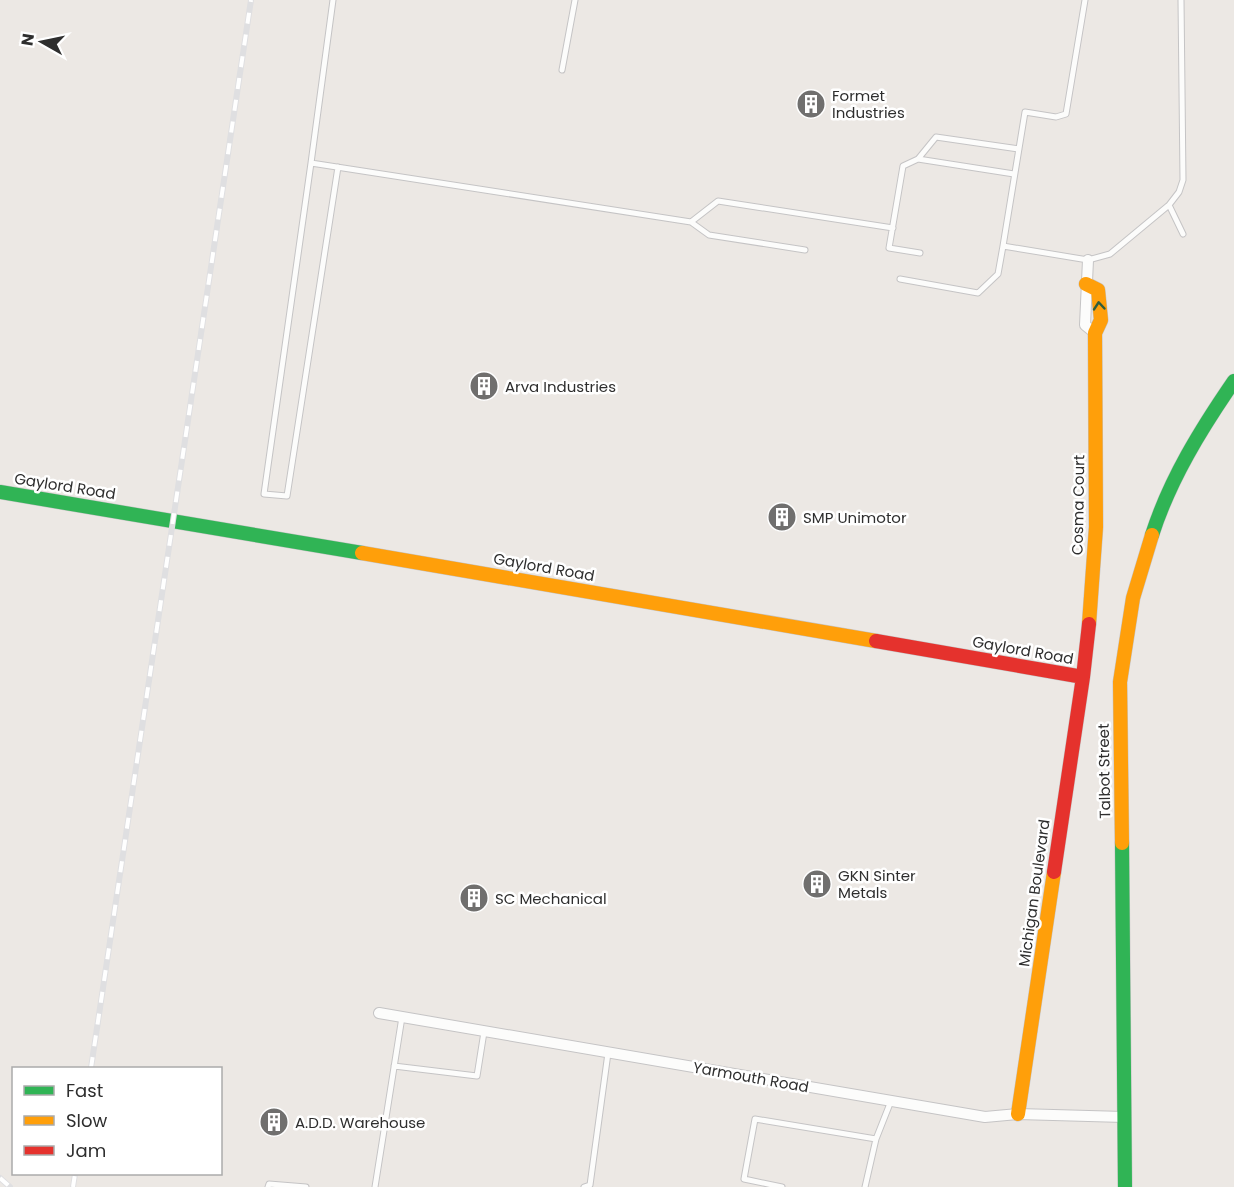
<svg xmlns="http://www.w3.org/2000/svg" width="1234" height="1187" viewBox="0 0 1234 1187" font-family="Poppins,sans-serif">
<rect width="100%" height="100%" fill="#ece8e4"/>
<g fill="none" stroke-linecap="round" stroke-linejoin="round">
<!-- lane casing -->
<g stroke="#c5c4c5" stroke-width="7">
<path id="lane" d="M 333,0 L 311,163 L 691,222 L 718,201 L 893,228
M 1085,0 L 1066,114 L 1056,117 L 1025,112 L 1003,246 L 1088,260 L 1110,254 L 1169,205 L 1179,192 L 1183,180 L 1181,0
M 562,70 L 575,0
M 918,159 L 936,137 L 1019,149
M 311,163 L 264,494 L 287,496 L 338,167
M 1169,205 L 1183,234
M 691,222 L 709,235 L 805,250
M 920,253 L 889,248 L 903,166 L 918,159 L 1014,174
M 900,279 L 978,293 L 998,274 L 1003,246
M 394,1066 L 477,1076 L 484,1032
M 268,1187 L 269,1184 L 306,1187
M 375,1187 L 402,1017
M 584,1187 L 590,1185 L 608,1053
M 782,1187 L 744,1179 L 755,1119 L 876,1139
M 865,1187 L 876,1139 L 891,1101"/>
</g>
<!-- street casing -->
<g stroke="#c5c4c5" stroke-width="12">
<path id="street" d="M 1088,260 L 1085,325 L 1095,333
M 379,1013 L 985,1117 L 1018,1114 L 1124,1117"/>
</g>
<!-- fast casing -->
<g stroke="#c5c4c5" stroke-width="15">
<path id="fast" d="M 0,492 L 362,553
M 1152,535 C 1170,479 1201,429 1234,381
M 1122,843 L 1125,1187"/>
</g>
<!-- slow casing -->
<g stroke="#c5c4c5" stroke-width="15">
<path id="slow" d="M 1086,284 L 1098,290 L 1101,320 L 1095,333 L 1096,527 L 1089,624
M 362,553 L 876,641
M 1122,843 L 1120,682 L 1133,598 L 1152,535
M 1018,1114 L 1054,872"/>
</g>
<!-- jam casing -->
<g stroke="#c5c4c5" stroke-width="15">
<path id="jam" d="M 876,641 L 1083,677
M 1054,872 L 1083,677 L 1089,624"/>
</g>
<!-- lane -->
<use href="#lane" stroke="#fcfcfb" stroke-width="5"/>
<!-- street -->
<use href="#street" stroke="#fcfcfb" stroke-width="10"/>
<!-- fast -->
<use href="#fast" stroke="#30b455" stroke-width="14"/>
<!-- slow -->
<use href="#slow" stroke="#ff9f0a" stroke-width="14"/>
<!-- jam -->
<use href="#jam" stroke="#e5322d" stroke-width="14"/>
<!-- rail casing -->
<g stroke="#dfdfe1" stroke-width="6">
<path id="rail" d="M 91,1068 L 251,0
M 0,1178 L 10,1187
M 73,1187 L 75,1174"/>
</g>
<!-- rail -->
<use href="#rail" stroke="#fff" stroke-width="4" stroke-dasharray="11" stroke-linecap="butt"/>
</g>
<!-- one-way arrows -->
<defs><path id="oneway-chevron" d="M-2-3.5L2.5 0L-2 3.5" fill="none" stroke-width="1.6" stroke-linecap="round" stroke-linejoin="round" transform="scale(1.5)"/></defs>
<use stroke="#2f5d3c" href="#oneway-chevron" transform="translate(1099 306) rotate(-95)"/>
<!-- icons -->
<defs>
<g id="building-disc" transform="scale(1.5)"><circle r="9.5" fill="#706f6e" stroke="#fff"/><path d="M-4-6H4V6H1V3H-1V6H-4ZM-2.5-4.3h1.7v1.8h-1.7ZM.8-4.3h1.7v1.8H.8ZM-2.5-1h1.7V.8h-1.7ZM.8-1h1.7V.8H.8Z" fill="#fff"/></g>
</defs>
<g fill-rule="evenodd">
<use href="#building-disc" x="811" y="104"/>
<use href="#building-disc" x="484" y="386"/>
<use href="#building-disc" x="782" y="517"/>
<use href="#building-disc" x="817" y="884"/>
<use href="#building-disc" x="474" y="898"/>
<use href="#building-disc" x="274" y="1122"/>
</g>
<g text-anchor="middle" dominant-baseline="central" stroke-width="5" stroke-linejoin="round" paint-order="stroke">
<!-- poi labels -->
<g font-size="15" fill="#2e2e2e" stroke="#fff" text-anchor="start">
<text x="832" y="95">Formet<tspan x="832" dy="17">Industries</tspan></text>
<text x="505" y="386">Arva Industries</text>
<text x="803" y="517">SMP Unimotor</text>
<text x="838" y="875">GKN Sinter<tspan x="838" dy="17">Metals</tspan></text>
<text x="495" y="898">SC Mechanical</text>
<text x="295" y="1122">A.D.D. Warehouse</text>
</g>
<!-- street labels -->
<g font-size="15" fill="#2e2e2e" stroke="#fff">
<text transform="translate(65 486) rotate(9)">Gaylord Road</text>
<text transform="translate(1078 505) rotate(-89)">Cosma Court</text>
<text transform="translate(544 567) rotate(10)">Gaylord Road</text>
<text transform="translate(1023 650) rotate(10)">Gaylord Road</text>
<text transform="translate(1104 771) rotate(-91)">Talbot Street</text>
<text transform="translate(1034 893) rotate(-82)">Michigan Boulevard</text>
<text transform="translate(751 1077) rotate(10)">Yarmouth Road</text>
</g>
</g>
<!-- legend -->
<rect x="12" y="1067" width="210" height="108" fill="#ffffff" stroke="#ababab" stroke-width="1.5"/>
<rect x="24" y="1086" width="30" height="9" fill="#30b455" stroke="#ababab" stroke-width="1.5"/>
<text x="66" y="1097" font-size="18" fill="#2e2e2e">Fast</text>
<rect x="24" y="1116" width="30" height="9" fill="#ff9f0a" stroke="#ababab" stroke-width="1.5"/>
<text x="66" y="1127" font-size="18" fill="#2e2e2e">Slow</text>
<rect x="24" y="1146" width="30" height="9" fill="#e5322d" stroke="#ababab" stroke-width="1.5"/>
<text x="66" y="1157" font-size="18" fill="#2e2e2e">Jam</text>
<!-- north arrow -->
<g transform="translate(42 42) rotate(279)" stroke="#ffffff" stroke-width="4.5" paint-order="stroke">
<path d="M0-4.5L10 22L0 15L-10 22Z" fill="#2e2e2e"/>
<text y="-9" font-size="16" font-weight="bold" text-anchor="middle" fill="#2e2e2e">N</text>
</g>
</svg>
